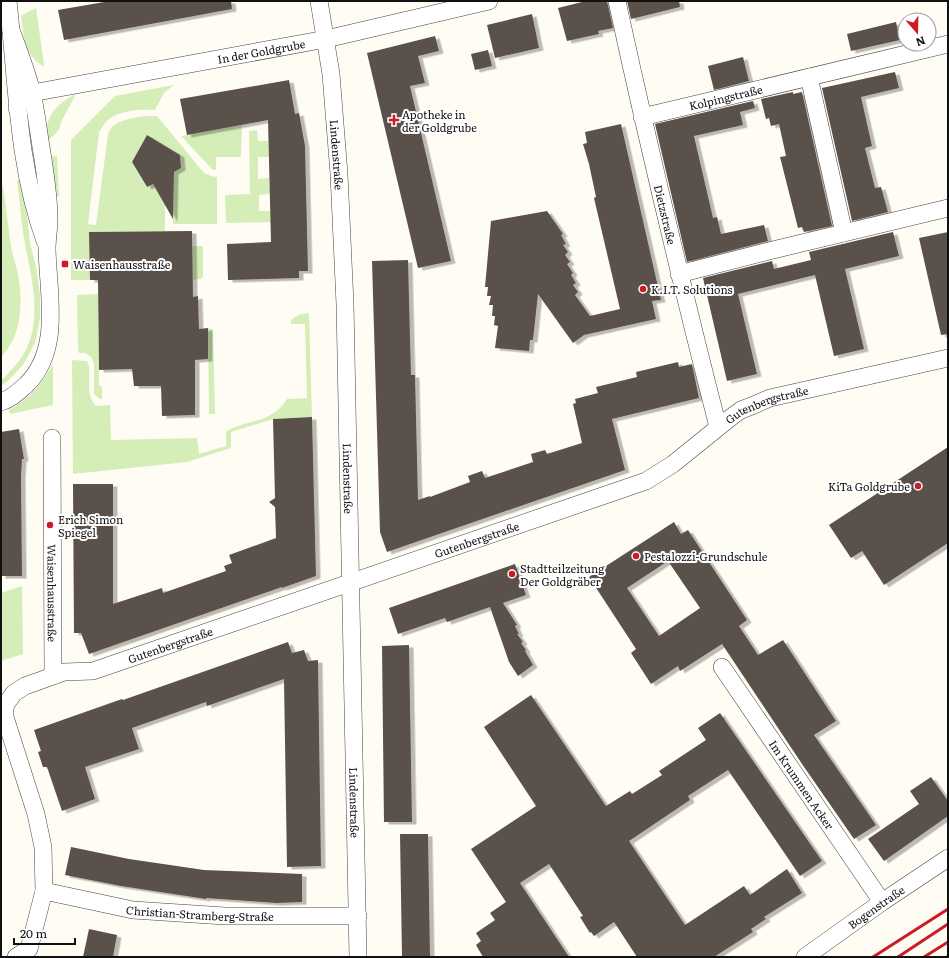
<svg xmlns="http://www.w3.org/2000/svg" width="949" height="958" viewBox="0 0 949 958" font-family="Literata,serif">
<defs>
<filter id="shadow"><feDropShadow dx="4.5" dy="2.5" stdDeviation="0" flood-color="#0004"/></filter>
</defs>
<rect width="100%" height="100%" fill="#fffcf3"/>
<!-- green -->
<path fill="#d5eeb8" d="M 36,8 L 44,64 L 44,67 C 24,54 24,38 21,16 Z
M 174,85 L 164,93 L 155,110 C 140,109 122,110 109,119 C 105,122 102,128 99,132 L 88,224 L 96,225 L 108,134 C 109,131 111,128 113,126 C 125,117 143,116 157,116 L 204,173 L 211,176 L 217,177 L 217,224 L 173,224 L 174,172 L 181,168 L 180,155 L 147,135 L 132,162 L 146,187 L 153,184 L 165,193 L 165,231 L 90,232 L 90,280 L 71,280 L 71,140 L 115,96 Z
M 76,94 L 61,122 L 59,130 L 47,142 C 44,118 55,104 76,94 Z
M 242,125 L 241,157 L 216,157 L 216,170 L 213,170 L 209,166 L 181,136 Z
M 257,130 L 258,141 L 268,141 L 269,157 L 258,157 L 258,179 L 269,178 L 270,194 L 259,195 L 259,211 L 270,211 L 271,222 L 226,223 L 225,195 L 250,194 L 249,131 Z
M 57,156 L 59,196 L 53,196 L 48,157 Z
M 23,179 L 30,243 L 36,267 L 40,295 L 40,319 L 35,343 L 23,365 L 7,382 L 1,385 L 1,380 C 6,377 10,371 14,367 C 46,332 33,285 25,244 C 21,223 20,201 17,180 Z
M 1,184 L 3,186 C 6,206 8,227 11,247 C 13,256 16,265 18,274 C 23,302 22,336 1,357 Z
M 192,246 L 203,246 L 203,277 L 200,279 L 192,280 Z
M 98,294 L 99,386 L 102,386 L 102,399 L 100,399 L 94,394 L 94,364 L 91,357 L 85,353 L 79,353 L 78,350 L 77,295 Z
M 309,313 L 312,417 L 273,419 L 231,432 L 231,448 L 187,462 L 73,474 L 72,360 L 87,361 C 94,376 83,392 96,406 L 110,405 L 111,440 L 197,438 L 199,454 L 226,446 L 226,433 L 228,430 C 251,419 272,423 287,399 L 307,398 L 305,324 L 291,324 L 291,320 L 295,317 L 301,314 Z
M 208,328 L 213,329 L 215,414 L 209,414 Z
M 53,364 L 53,405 L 10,414 L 9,410 C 29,400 42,383 53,364 Z
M 22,586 L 23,654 L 1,661 L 1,593 Z"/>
<!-- building -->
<path fill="#5a514b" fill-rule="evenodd" filter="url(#shadow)" d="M 110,1 L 231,1 L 232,9 L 64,40 L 58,10 Z
M 586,1 L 607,1 L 613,28 L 598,31 L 599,34 L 567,41 L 558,8 Z
M 627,1 L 679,1 L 680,7 L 631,19 Z
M 532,14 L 539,48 L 495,58 L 487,25 Z
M 896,22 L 900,40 L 851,51 L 847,34 Z
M 435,36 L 439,51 L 418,56 L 425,83 L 410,86 L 451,261 L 418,268 L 367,53 Z
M 488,50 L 492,66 L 475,70 L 471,54 Z
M 743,57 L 749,81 L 714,90 L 708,66 Z
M 895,72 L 899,88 L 861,97 L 872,146 L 865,148 L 875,188 L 881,187 L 888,212 L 852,221 L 822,88 Z
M 289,80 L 295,114 L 299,113 L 305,146 L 308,271 L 299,271 L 299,278 L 228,280 L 227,244 L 271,242 L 268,120 L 187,135 L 180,99 Z
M 793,92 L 793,94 L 802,92 L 832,226 L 804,232 L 802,227 L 798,228 L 780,157 L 786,156 L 779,124 L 771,126 L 769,118 L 766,119 L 761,99 Z
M 753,101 L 755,108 L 740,112 L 743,125 L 694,136 L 713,218 L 717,217 L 721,234 L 764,225 L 768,241 L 687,262 L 655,124 Z
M 621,124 L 661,300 L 652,301 L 656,319 L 584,335 L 573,343 L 538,294 L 533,340 L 530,340 L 529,351 L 495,348 L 498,326 L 494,325 L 495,316 L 492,316 L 493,305 L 489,305 L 491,296 L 487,296 L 488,287 L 485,287 L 491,221 L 547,211 L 563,234 L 561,235 L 566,244 L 563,245 L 568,252 L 565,255 L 570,262 L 567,264 L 573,273 L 571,275 L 576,283 L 573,285 L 578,292 L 575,295 L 590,316 L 620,309 L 594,198 L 596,197 L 589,164 L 583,144 L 587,143 L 585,132 Z
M 147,135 L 180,155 L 181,168 L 174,172 L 173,219 L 153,184 L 147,187 L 132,162 Z
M 192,231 L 193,297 L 198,296 L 199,329 L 208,328 L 208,359 L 195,360 L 195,415 L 162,416 L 161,386 L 134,386 L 132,369 L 99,370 L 98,280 L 90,280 L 89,232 Z
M 893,232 L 899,256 L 845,269 L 864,349 L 834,356 L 815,275 L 738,294 L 757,374 L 727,381 L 703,278 L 772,261 L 774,269 L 811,260 L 809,252 Z
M 948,232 L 948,334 L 941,335 L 919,238 Z
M 408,260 L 411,375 L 415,375 L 418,500 L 430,496 L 430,497 L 470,482 L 468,476 L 482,471 L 485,478 L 533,462 L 531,454 L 545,450 L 547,454 L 582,443 L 573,404 L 576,403 L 575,399 L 598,393 L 596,387 L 637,377 L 636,372 L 678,362 L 679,367 L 692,364 L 699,398 L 612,419 L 625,470 L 387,552 L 380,532 L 372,261 Z
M 312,417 L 316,576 L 282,588 L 282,587 L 89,654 L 81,633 L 74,633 L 73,484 L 113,484 L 113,604 L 162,588 L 163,593 L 226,571 L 224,566 L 232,563 L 229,555 L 276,538 L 275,507 L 269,502 L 275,498 L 273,419 Z
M 19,429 L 24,459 L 22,459 L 21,476 L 22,576 L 1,576 L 1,432 Z
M 948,447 L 948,543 L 884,585 L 862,551 L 851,558 L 829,525 Z
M 674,522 L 681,534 L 688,530 L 747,620 L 739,626 L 758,655 L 783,640 L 836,721 L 814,735 L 876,825 L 854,839 L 802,764 L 722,644 L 680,671 L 678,666 L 651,684 L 631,653 L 636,649 L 589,577 ZM 668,561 L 700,608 L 659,636 L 627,588 Z
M 515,564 L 526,595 L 503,603 L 517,625 L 515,626 L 519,634 L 517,634 L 523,642 L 521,643 L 526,650 L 525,651 L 533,665 L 518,676 L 509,662 L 490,607 L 447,622 L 445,618 L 398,634 L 389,608 Z
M 288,642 L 292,653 L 304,650 L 308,661 L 318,660 L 321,866 L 287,867 L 284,679 L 207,706 L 206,702 L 132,728 L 139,749 L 85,767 L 95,799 L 62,811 L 47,767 L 43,767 L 38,752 L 41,751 L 34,730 L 122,699 L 123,700 L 140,694 Z
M 409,645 L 412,822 L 384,822 L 382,646 Z
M 531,695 L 606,806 L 630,791 L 632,794 L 662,775 L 659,771 L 706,740 L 698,728 L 720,713 L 822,861 L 800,876 L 728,770 L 688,796 L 690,800 L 629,841 L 685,925 L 744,886 L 750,895 L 787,869 L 802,893 L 764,917 L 766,919 L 751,929 L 753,932 L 714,957 L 637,957 L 614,922 L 594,936 L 591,932 L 590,933 L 580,917 L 583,916 L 549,864 L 520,883 L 569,957 L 483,957 L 476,945 L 481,941 L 476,933 L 495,920 L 490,913 L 506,902 L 471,849 L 536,806 L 484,727 Z
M 931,777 L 948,801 L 948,816 L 884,861 L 868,839 L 919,804 L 910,791 Z
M 400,834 L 428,834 L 430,957 L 402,957 Z
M 71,847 L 129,859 L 204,870 L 302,874 L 302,902 L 277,903 L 206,898 L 206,899 L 121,886 L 65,875 Z
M 89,929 L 117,935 L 113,957 L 83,957 Z"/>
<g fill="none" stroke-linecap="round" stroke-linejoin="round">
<!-- street casing -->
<g stroke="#434343" stroke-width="18">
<g id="street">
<path d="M 8,1 C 17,81 17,164 45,241"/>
<path id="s1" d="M 319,1 L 331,74 L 339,174 L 345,304 L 358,957"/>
<path id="s2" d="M 617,1 C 648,144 682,286 718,427"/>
<path d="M 809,77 L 844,233"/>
<path id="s3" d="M 17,108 L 24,97 L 32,93 L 326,39 L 489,1"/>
<path id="s4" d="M 642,117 L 948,44"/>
<path d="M 679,274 L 777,249 L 948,208"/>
<path d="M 1,402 C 11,399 18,392 26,385 C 62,350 48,294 47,249 C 47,239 49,229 49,219 C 49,199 46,179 43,159 C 39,137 37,115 32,93 C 27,72 19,51 11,30"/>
<path id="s5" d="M 52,438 L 53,676"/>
<path id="s6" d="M 722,667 L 882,902"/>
<path d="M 4,714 L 36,814 L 43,847 L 44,891 L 30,945 L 29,949 L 16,957"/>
<path id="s7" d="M 1,715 L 4,714 L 6,704 L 14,693 L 25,686 L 64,672 L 93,671 L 646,481 L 673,464 L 730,418 L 741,410 L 754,405 L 770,398 L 948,358"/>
<path id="s8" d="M 44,891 L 133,910 L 225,916 L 358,916"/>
<path id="s9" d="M 805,957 L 882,902 L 948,858"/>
</g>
</g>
<!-- street -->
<use href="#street" stroke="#fff" stroke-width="17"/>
<!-- rail -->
<path stroke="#ce1a25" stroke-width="3" d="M 873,957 L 948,909
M 898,957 L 948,924
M 924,957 L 948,942
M 947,957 L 948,956"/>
</g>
<!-- markers -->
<g fill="#ce1a25" stroke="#fff" stroke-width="1.5">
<path d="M392 114h4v4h4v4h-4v4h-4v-4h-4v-4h4z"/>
<rect x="61" y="260" width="8" height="8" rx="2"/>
<circle cx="643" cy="289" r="4"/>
<circle cx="918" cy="486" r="4"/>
<circle cx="50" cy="525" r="4"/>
<circle cx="636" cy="556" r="4"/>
<circle cx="512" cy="574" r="4"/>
</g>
<g text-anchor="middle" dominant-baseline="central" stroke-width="4" stroke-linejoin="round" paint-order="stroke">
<!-- street labels -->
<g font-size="11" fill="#101010" stroke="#fff">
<text stroke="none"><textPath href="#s3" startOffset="255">In der Goldgrube</textPath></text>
<text stroke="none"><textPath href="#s4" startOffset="86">Kolpingstraße</textPath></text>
<text stroke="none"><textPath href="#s1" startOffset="155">Lindenstraße</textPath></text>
<text stroke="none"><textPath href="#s2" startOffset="219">Dietzstraße</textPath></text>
<text stroke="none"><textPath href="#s7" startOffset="840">Gutenbergstraße</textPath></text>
<text stroke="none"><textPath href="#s1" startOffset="479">Lindenstraße</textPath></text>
<text stroke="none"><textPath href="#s7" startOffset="516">Gutenbergstraße</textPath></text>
<text stroke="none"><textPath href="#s5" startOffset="155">Waisenhausstraße</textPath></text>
<text stroke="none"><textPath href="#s7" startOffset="192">Gutenbergstraße</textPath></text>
<text stroke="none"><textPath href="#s6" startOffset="142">Im Krummen Acker</textPath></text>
<text stroke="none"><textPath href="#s1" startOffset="803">Lindenstraße</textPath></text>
<text stroke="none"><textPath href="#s9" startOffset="87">Bogenstraße</textPath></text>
<text stroke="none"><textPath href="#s8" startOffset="158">Christian-Stramberg-Straße</textPath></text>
</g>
<!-- poi labels -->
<g font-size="11" fill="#101010" stroke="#fff" text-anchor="start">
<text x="402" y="114">Apotheke in<tspan x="402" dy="13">der Goldgrube</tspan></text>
<text x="73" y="264">Waisenhausstraße</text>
<text x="651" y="289">K.I.T. Solutions</text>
<text x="910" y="486" text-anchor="end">KiTa Goldgrube</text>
<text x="58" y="519">Erich Simon<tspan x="58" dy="13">Spiegel</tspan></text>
<text x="644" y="556">Pestalozzi-Grundschule</text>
<text x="520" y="568">Stadtteilzeitung<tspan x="520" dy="13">Der Goldgräber</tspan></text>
</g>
</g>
<!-- border -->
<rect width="949" height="958" fill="none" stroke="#101010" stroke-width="4"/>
<!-- north arrow -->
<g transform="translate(917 32) rotate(160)"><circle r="19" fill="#ffffff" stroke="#9f9f9f"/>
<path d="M0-3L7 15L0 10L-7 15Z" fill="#ce1a25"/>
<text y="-6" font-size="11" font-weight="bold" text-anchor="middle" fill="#101010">N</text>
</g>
<!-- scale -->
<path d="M14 938v6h61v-6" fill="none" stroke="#101010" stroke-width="2"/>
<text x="20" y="938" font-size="12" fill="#101010" stroke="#ffffff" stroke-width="3" paint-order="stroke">20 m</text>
</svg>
